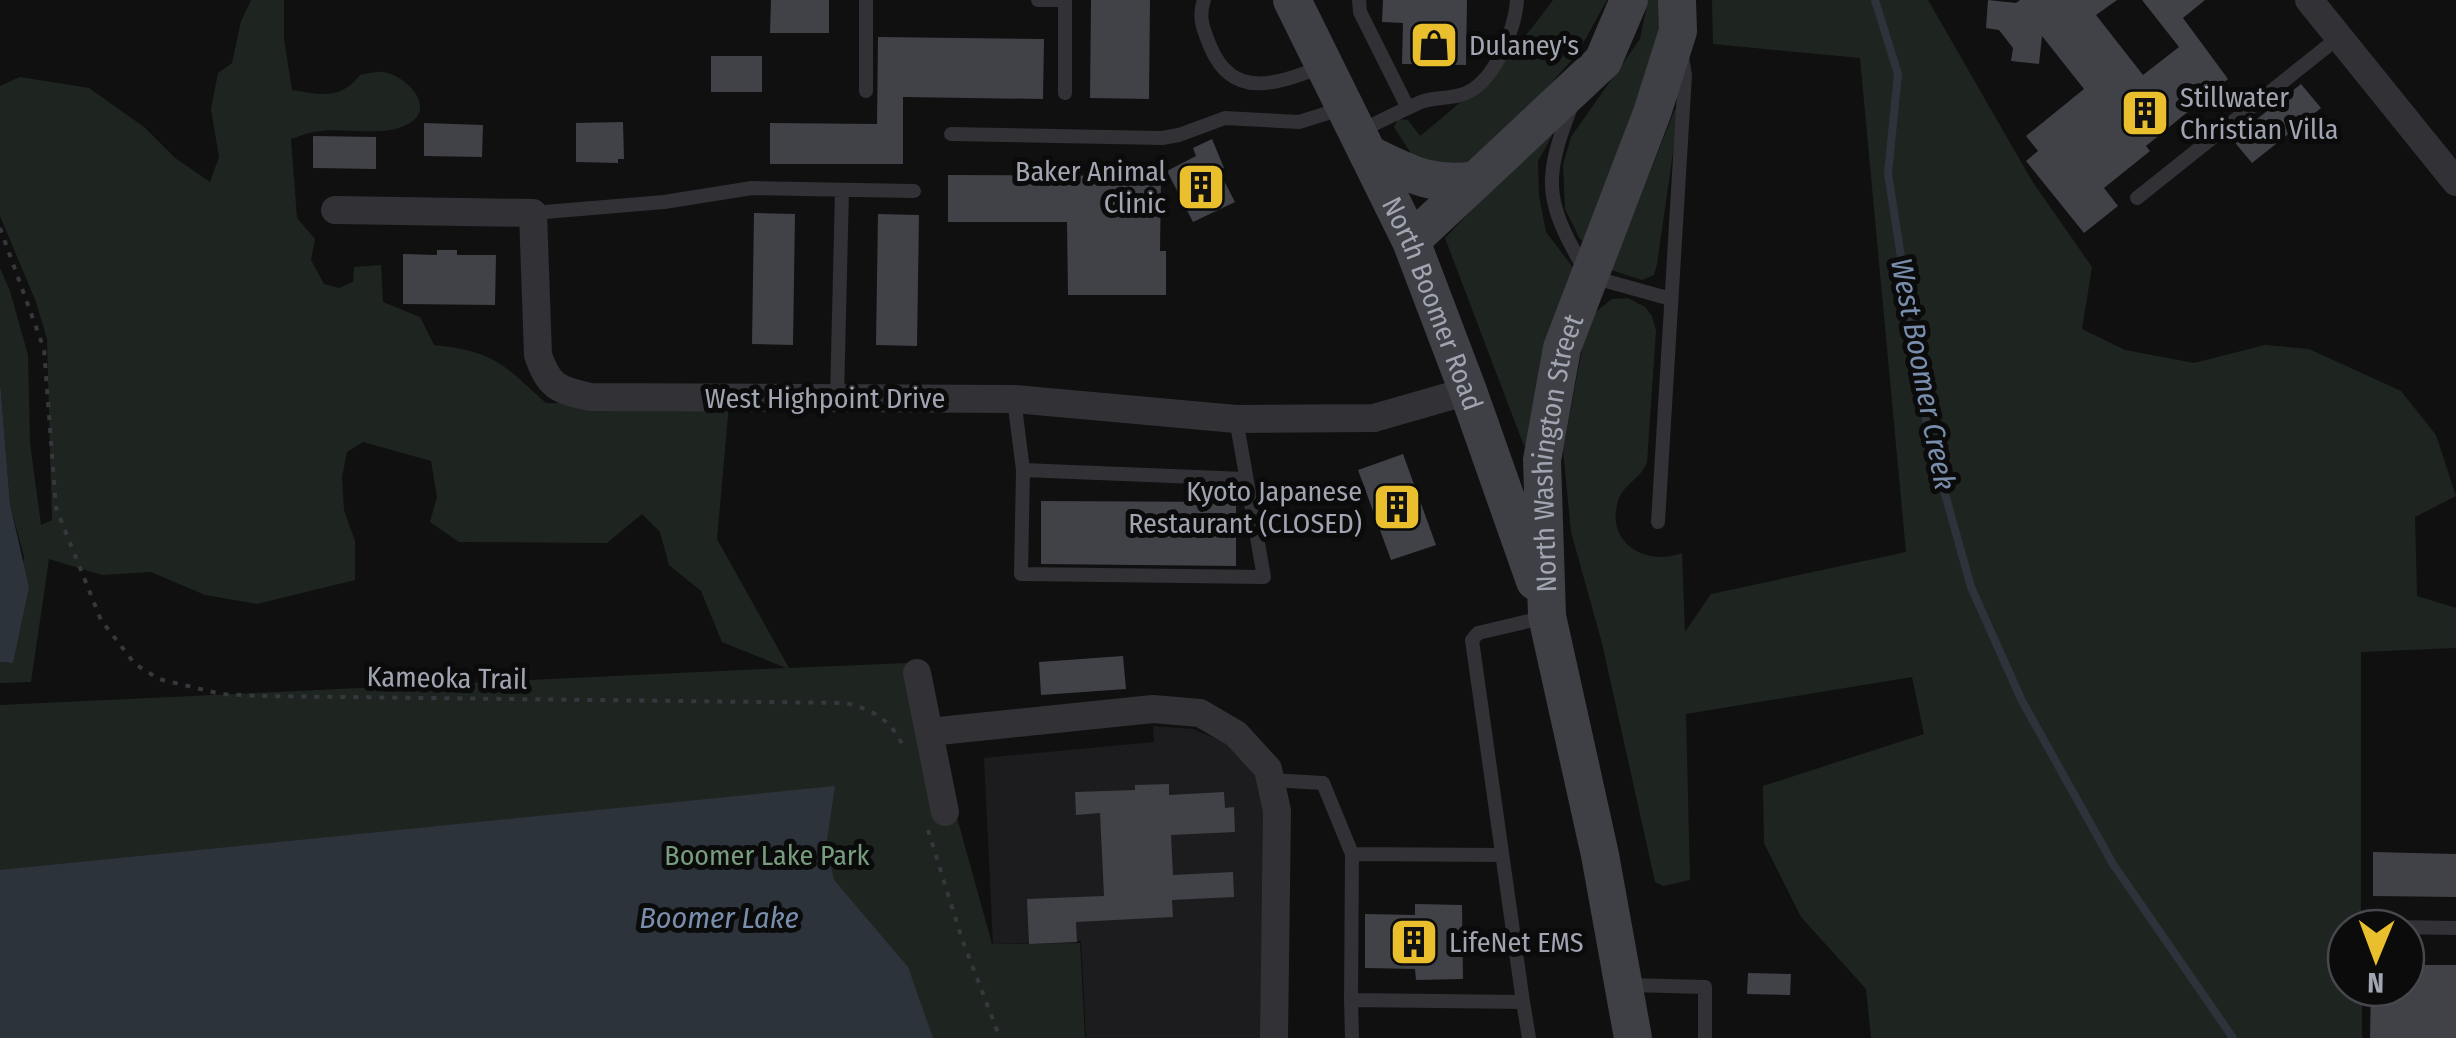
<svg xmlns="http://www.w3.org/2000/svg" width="2456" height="1038" viewBox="0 0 2456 1038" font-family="'Fira Sans Condensed',sans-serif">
<rect width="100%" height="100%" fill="#101011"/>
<!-- built -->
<path fill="#1c1c1e" d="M 1153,726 L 1193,729 L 1236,747 L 1252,767 L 1268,800 L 1266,1038 L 1086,1038 L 1081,941 L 993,944 L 984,758 L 1154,742 Z"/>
<!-- green -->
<path fill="#1e2520" d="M 251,0 L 284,0 L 284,39 L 292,90 C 320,95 341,100 360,75 C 367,74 376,71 383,72 C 407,75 439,110 406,125 C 379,138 342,126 313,132 C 306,133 298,137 291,139 L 297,218 L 315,239 L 311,260 L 324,284 L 339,288 L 353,282 L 354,267 L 381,265 L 383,302 L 420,317 L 434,345 C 496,352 501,363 546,403 L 729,405 L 717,539 L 789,668 L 908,663 L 940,756 L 992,944 L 1080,943 L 1085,1038 L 0,1038 L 0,705 L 786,668 L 722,642 L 701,591 L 669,565 L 660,532 L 642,514 L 607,543 L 459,542 L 430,522 L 437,497 L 431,461 L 363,442 L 347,452 L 342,477 L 344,510 L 355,541 L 355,580 L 257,604 L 205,595 L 151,572 L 102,575 L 49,559 L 31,682 L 0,683 L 0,662 L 13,663 L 24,557 L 10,504 L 0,380 L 0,268 L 10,291 L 28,355 L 30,443 L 41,525 L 52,520 L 47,339 L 36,302 L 0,216 L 0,86 L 20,77 L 89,88 L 144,127 L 175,158 L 210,182 L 219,157 L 211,109 L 218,73 L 232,63 L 241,21 Z
M 1553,0 L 1607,0 L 1577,54 L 1498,143 L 1465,166 L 1416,161 L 1394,127 L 1398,119 L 1408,120 L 1420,136 C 1471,96 1515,53 1553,0 Z
M 1648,0 L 1664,0 L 1659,59 L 1586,243 L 1580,239 L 1565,209 L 1563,165 L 1571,137 L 1640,39 Z
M 1712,0 L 1928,0 L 2032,181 L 2092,267 L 2082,329 L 2125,350 L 2194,363 L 2265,345 L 2309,349 L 2401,391 L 2436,435 L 2456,496 L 2415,517 L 2417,596 L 2456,608 L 2456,648 L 2361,652 L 2361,928 L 2346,928 L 2346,988 L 2362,988 L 2362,1038 L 1871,1038 L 1866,989 L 1801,917 L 1764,843 L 1763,786 L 1924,734 L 1912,677 L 1686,714 L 1690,880 L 1663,886 L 1655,882 L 1602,643 L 1571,532 L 1563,450 L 1588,318 L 1612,299 L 1628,298 L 1645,307 L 1652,316 L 1656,331 L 1647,462 C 1642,478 1623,484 1618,501 C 1605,543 1646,567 1682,553 L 1685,632 L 1711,594 L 1906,552 L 1860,58 L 1713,44 Z
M 1675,109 L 1679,111 L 1657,264 L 1654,275 L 1642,280 L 1611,270 Z
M 1545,132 L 1552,136 L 1538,161 L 1539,196 L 1546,232 L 1575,270 L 1532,441 L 1524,446 L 1445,238 Z"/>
<!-- water -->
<path fill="#2c333b" d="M 0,380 L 10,504 L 29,587 L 13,663 L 0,662 Z
M 835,786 L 826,846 L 834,880 L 908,967 L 933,1038 L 0,1038 L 0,870 Z"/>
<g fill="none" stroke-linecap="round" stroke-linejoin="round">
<!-- stream -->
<path stroke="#2c333b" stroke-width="8" d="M 1875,0 L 1898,74 L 1888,173 L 1928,433 L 1971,587 L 2022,701 L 2113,864 L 2233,1038"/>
</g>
<!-- building -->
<path fill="#414247" d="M 771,0 L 829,0 L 829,33 L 770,33 Z
M 1091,0 L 1150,0 L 1149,99 L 1090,98 Z
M 1383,0 L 1467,0 L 1466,65 L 1402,64 L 1403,23 L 1382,22 Z
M 1988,0 L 2016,3 L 2020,0 L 2117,0 L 2096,15 L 2143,75 L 2179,47 L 2142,0 L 2205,0 L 2183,18 L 2228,79 L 2146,146 L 2150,151 L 2104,188 L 2118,206 L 2084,233 L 2026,161 L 2038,151 L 2026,136 L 2084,89 L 2042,36 L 2039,64 L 2011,61 L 2013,48 L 1999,30 L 1986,28 Z
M 878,37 L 1044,39 L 1043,99 L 903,97 L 903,164 L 770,164 L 770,123 L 877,124 Z
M 711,56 L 762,56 L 762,92 L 711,92 Z
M 2301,84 L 2321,108 L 2252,163 L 2232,139 Z
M 623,122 L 624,159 L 618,159 L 618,163 L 576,162 L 576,123 Z
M 424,123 L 483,125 L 482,157 L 424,156 Z
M 313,136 L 376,137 L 376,169 L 313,168 Z
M 1212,139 L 1224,168 L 1219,171 L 1235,202 L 1193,222 L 1167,171 L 1196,156 L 1193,148 Z
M 948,175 L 1161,176 L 1160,251 L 1166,251 L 1166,295 L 1068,295 L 1067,222 L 948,222 Z
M 754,213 L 795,214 L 793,345 L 752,344 Z
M 878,214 L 919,215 L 917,346 L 876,345 Z
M 437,250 L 457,250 L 457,255 L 496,255 L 495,305 L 403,304 L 403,254 L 437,255 Z
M 1403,454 L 1436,545 L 1391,560 L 1358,470 Z
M 1041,501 L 1236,502 L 1236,566 L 1041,564 Z
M 1123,656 L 1126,689 L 1041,695 L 1039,662 Z
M 1169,784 L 1169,795 L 1224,792 L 1225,808 L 1234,807 L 1235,832 L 1171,835 L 1173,875 L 1233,872 L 1234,897 L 1172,900 L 1173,917 L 1076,922 L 1077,942 L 1029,944 L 1027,899 L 1104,896 L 1100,813 L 1076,815 L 1075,792 L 1135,790 L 1135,785 Z
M 2373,852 L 2456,854 L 2456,897 L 2373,896 Z
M 1415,904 L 1462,905 L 1463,979 L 1416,980 L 1415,969 L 1365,968 L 1365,914 L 1415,915 Z
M 2406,965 L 2456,965 L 2456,1038 L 2370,1038 L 2371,988 L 2406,988 Z
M 1748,973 L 1791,974 L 1790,995 L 1747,994 Z"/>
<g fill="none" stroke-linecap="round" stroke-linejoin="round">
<!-- path -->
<path stroke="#37383d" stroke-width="4" stroke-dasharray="5 8" stroke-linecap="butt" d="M 0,228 L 44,349 L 56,508 L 101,620 L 135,664 L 159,679 L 221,694 L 260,696 L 845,703 C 873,709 893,721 904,749
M 928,830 L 962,939 L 1000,1038"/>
<!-- service -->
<path stroke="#313136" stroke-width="14" d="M 866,0 L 866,91
M 1038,0 L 1065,0
M 1204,0 C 1198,17 1203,29 1210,46 C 1233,102 1279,83 1324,66
M 1359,0 L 1360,12 L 1408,108
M 1065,93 L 1065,0
M 1572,105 C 1540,185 1547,204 1588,276 L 1671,299
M 1358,132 C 1379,122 1400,111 1421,102 C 1434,97 1447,99 1460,95 C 1493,87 1515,31 1517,0
M 951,134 L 1162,138 L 1179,135 L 1225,118 L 1299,122 L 1344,108
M 2137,198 L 2339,37
M 533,213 L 664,202 L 752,188 L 914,191
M 837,398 L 842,190
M 1014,399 L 1023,470 L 1021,574 L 1264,577 L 1236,419
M 1023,470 L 1246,479
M 1658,522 L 1685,75 L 1682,57
M 1270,780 L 1323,783 L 1352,854
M 2398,927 L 2456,928
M 1628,985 L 1705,987 L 1705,1038
M 1351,1000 L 1352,854 L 1502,855
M 1523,1002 L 1529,1038
M 1352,1038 L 1351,1000 L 1523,1002 L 1472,640 L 1478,633 L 1546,617"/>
<!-- minor -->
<path stroke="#313136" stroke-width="28" d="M 2309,0 L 2456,182
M 335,210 L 533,213 L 538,355 C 549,387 558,390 590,397 L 1014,399 L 1236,419 L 1374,418 L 1468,391
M 917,673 L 945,812
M 929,732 L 1153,709 L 1200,713 L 1236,734 L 1268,769 L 1277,811 L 1274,1038"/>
<!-- secondary -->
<g stroke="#3f4046" stroke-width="38">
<path id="s1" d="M 1292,0 L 1411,241 L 1468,391 L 1535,581"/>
<path d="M 1368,154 C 1409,173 1429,187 1476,180"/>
<path d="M 1411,241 L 1603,61 L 1629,0"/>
<path id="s2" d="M 1633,1038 L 1600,855 L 1547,616 L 1542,460 L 1562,348 L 1652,113 L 1678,31 L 1677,0"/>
</g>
</g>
<!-- icons -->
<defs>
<g id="shop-square" transform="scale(2.5)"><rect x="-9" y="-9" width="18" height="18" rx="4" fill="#eabf2e" stroke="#0b0b0c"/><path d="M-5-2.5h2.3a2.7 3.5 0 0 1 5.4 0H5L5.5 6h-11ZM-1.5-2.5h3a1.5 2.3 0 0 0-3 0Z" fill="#111"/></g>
<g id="building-square" transform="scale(2.5)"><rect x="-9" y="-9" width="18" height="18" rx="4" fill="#eabf2e" stroke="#0b0b0c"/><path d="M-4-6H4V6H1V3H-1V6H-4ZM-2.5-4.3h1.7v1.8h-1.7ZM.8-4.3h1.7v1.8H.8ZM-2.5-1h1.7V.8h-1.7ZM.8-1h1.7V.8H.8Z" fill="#111"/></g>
</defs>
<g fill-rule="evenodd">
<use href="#shop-square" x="1434" y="45"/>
<use href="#building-square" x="2145" y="113"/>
<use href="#building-square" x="1201" y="187"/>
<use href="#building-square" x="1397" y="507"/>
<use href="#building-square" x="1414" y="942"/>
</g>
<g text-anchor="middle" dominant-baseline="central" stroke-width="10" stroke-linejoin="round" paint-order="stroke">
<!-- poi labels -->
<g font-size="28" fill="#a1a4b1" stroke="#0b0b0c" text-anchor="start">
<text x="1469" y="45">Dulaney's</text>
<text x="2180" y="97">Stillwater<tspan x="2180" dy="32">Christian Villa</tspan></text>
<text x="1166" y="171" text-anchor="end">Baker Animal<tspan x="1166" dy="32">Clinic</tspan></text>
<text x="1362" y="491" text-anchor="end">Kyoto Japanese<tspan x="1362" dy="32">Restaurant (CLOSED)</tspan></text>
<text x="1449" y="942">LifeNet EMS</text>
</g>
<!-- street labels -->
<g font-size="28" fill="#a1a4b1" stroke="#0b0b0c">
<text stroke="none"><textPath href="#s1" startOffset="335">North Boomer Road</textPath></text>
<text x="825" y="398">West Highpoint Drive</text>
<text stroke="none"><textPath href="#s2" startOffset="595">North Washington Street</textPath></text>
<text transform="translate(447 678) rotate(1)">Kameoka Trail</text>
</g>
<!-- park labels -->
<g font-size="28" fill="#789c7e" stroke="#0b0b0c">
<text x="767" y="855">Boomer Lake Park</text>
</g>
<!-- water labels -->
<g font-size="30" font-style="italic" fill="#788eac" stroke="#0b0b0c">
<text transform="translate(1923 374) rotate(79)">West Boomer Creek</text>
<text x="719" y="918">Boomer Lake</text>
</g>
</g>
<!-- north arrow -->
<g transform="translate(2376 958) rotate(181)"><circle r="48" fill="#0b0b0c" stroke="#47484e" stroke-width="2.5"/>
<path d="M0-8L18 38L0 25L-18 38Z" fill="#eabf2e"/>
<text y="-15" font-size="28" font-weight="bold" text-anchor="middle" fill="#a1a4b1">N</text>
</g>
</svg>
